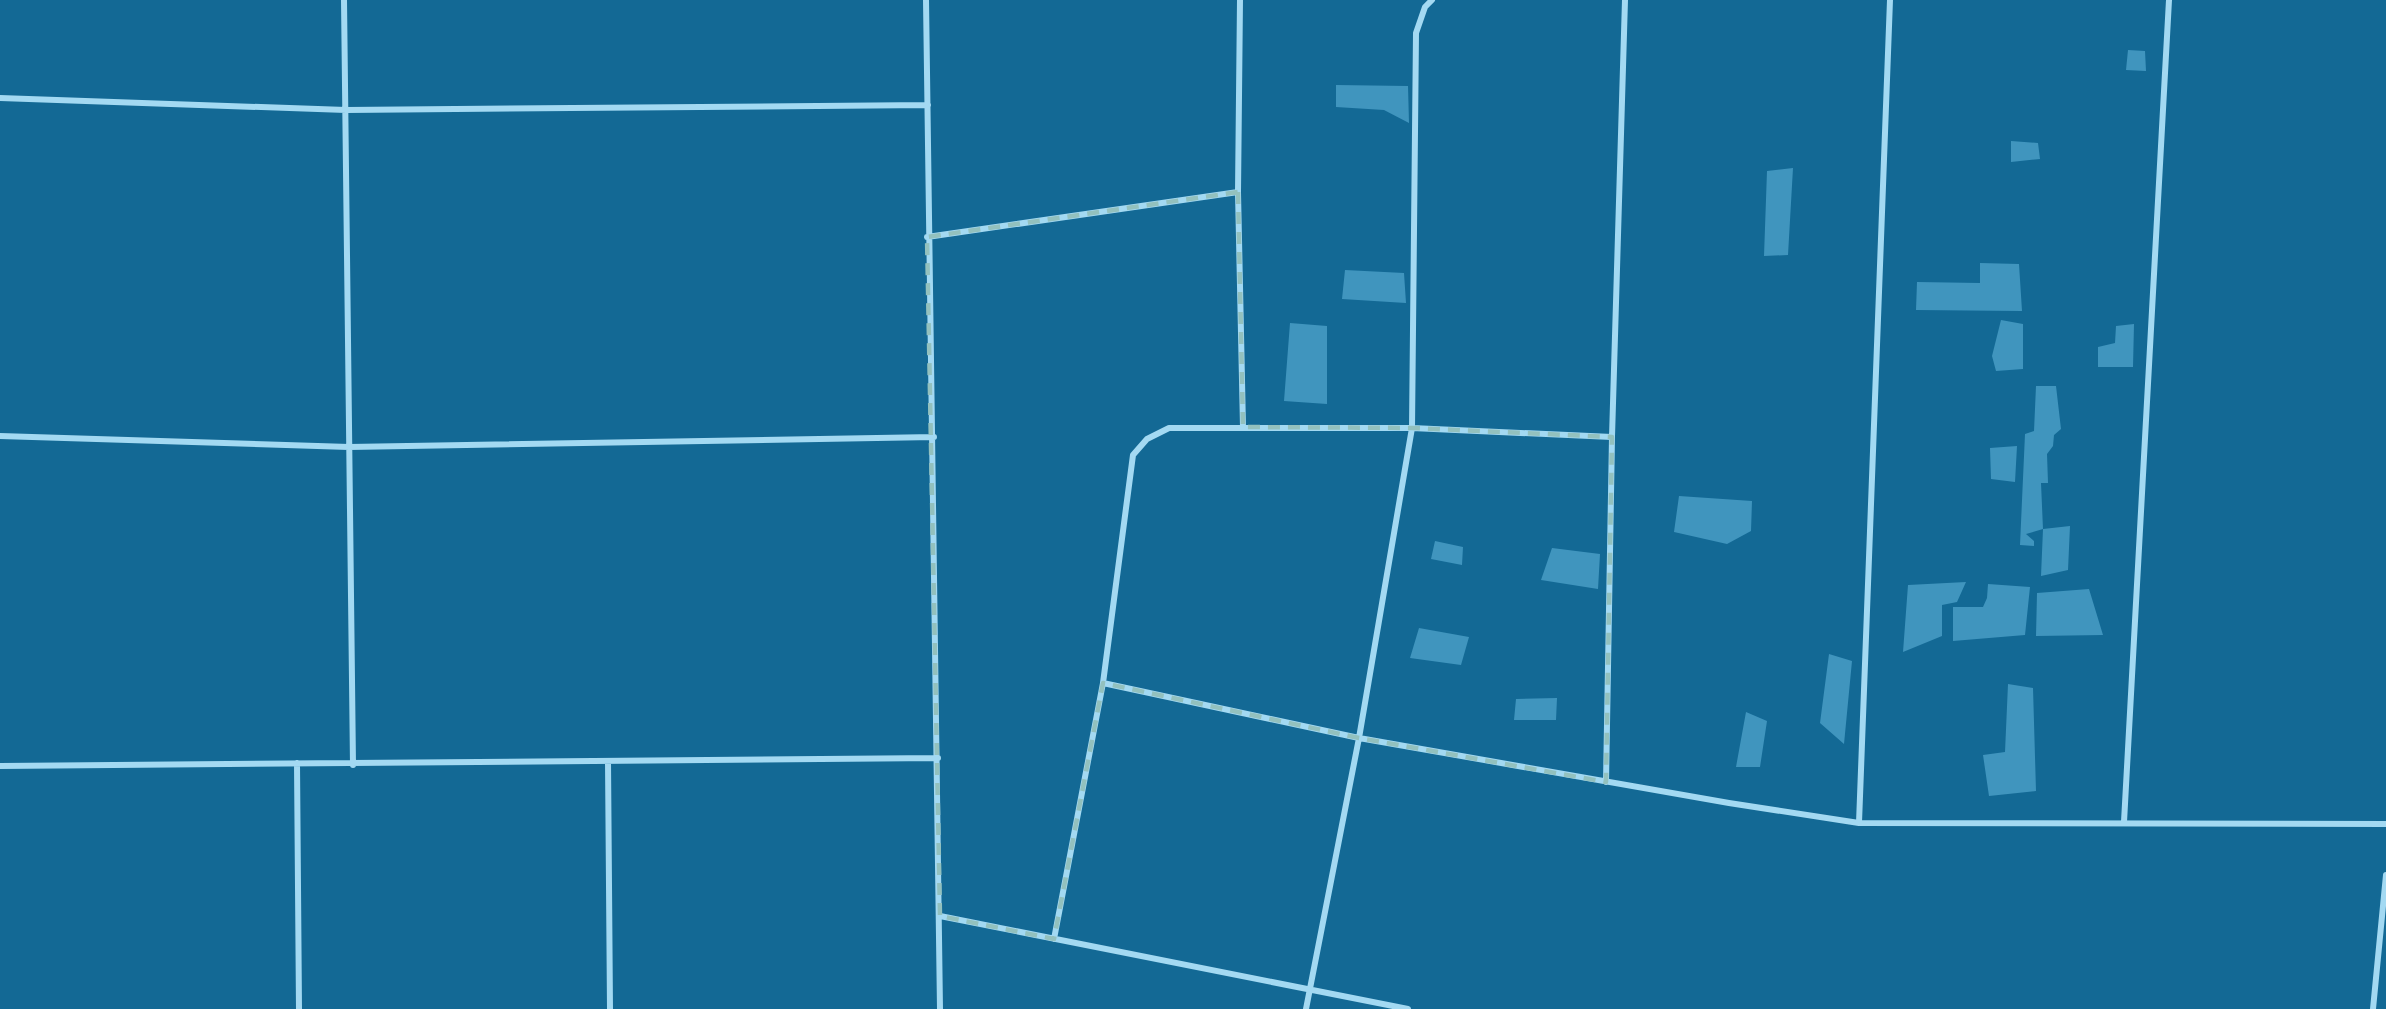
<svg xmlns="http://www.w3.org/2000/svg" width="2386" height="1009" viewBox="0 0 2386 1009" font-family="Karla,sans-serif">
<rect width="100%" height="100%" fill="#136995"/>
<!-- building -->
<path fill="#4095be" d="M 2128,50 L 2145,51 L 2146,71 L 2126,70 Z
M 1336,85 L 1408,86 L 1409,123 L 1384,110 L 1336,107 Z
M 2011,141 L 2038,143 L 2040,159 L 2011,162 Z
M 1793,168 L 1788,255 L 1764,256 L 1767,171 Z
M 1980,263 L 2019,264 L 2022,311 L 1916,310 L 1917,282 L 1980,283 Z
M 1345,270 L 1404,273 L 1406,303 L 1342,299 Z
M 2001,320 L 2023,324 L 2023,369 L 1996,371 L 1992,356 Z
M 1290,323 L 1327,326 L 1327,404 L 1284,401 Z
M 2134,324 L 2133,367 L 2098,367 L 2098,347 L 2115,343 L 2116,326 Z
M 2036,386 L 2056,386 L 2061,429 L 2054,435 L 2053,446 L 2047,454 L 2048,483 L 2041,483 L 2043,529 L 2026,534 L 2034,541 L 2034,546 L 2020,545 L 2025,434 L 2034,431 Z
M 2017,446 L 2015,482 L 1991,479 L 1990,448 Z
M 1679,496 L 1752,501 L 1751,531 L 1727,544 L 1674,532 Z
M 2070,526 L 2068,570 L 2041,576 L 2043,529 Z
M 1435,541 L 1463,547 L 1462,565 L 1431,559 Z
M 1552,548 L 1600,554 L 1598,589 L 1541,580 Z
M 1966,582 L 1957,602 L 1942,605 L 1942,636 L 1903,652 L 1908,585 Z
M 1988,584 L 2030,587 L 2025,635 L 1953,641 L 1953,607 L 1983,607 L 1987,598 Z
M 2089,589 L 2103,635 L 2036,636 L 2037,593 Z
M 1419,628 L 1469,637 L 1461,665 L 1410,658 Z
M 1829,654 L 1852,661 L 1844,744 L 1820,723 Z
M 2008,684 L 2033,688 L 2036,791 L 1989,796 L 1983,755 L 2005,752 Z
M 1557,698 L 1556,720 L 1514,720 L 1516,699 Z
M 1746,712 L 1767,721 L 1760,767 L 1736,767 Z"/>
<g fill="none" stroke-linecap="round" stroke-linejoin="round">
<!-- street -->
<path stroke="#a3d9f2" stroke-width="6" d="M 344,0 L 353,765
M 926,0 L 940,1009
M 1240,0 L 1238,192 L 1243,427
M 0,98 L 346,110 L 928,105
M 927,237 L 1238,192
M 0,436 L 349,447 L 934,437
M 1103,683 L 1359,738 L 1729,803 L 1859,823 L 2386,824
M 608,761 L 610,1009
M 297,763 L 299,1009
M 0,766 L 938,758
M 1606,782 L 1612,437 L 1625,0
M 2124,822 L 2169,0
M 1859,823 L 1890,0
M 940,916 L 1408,1009
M 1054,939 L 1103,683 L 1133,455 L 1147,439 L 1169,428 L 1412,428 L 1612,437
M 1306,1009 L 1359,738 L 1412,428 L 1416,33 L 1425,7 L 1432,0
M 2373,1009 L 2386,875"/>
</g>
<!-- marked area -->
<path fill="none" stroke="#93c1be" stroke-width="4.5" stroke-dasharray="12 8" stroke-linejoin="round" d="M 1238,192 L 1243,427 L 1412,428 L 1612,437 L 1606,782 L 1359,738 L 1103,683 L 1054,939 L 940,916 L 927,237 Z"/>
</svg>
